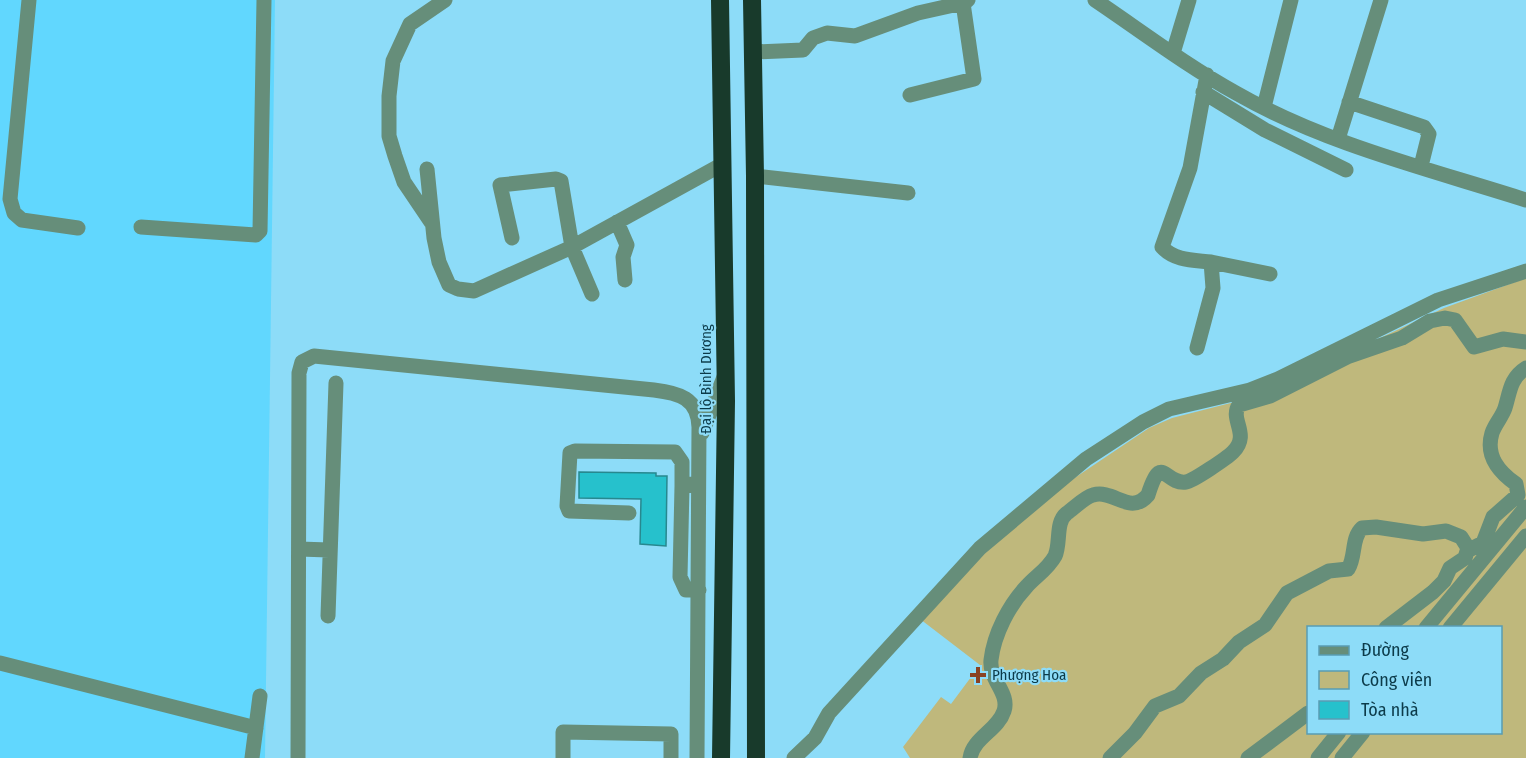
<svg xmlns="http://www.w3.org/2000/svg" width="1526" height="758" viewBox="0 0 1526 758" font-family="'Fira Sans Condensed',sans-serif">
<rect width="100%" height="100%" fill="#8ddcf8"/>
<!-- built -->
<path fill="#61d7fe" d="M 0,0 L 275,0 L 265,758 L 0,758 Z"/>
<!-- green -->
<path fill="#bfb87c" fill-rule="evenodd" d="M 1526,278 L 1526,758 L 910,758 L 903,747 L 941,697 L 951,704 L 980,665 L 920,619 L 980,557 L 1067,483 L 1149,428 L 1172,418 L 1254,397 L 1444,308 ZM 1308,628 L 1500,628 L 1500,732 L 1308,732 Z"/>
<!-- building -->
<path fill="#26c1cc" stroke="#27888f" stroke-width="1.5" d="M 579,472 L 656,473 L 656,476 L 667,476 L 666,546 L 640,544 L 641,499 L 579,498 Z"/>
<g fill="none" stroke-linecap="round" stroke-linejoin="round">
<!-- minor -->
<path stroke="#668e7a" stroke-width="15" d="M 29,0 L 10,199 L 14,213 L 22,220 L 78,228
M 1095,0 C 1141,31 1187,66 1236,93 C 1325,144 1429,169 1526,200
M 753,52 L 803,50 L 813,38 L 827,33 L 855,36 L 918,13 L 963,3
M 1173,53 L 1189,0
M 1203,92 L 1265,130 L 1346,170
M 910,95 L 974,79 L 963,3 L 968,0
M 1349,102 L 1424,127 L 1429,134 L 1421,166
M 1264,107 L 1291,0
M 1338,139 L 1381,0
M 427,169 L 434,238 L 439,262 L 449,285 L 458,289 L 474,291 L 572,247 L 721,165
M 755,176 L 908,193
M 431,222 L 404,182 L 395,156 L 389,136 L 389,96 L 393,61 L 410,24 L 445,0
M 617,222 L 627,245 L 623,257 L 625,280
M 141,227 L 256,235 L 260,231 L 264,0
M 512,238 L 500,185 L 556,179 L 561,181 L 572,247 L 592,294
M 1211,262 L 1270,274
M 1197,348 L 1213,288 L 1211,262 C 1193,260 1175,261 1162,247 L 1190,168 L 1207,75
M 702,433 L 724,377
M 693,484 L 682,486 L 680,577 L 686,590 L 699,590
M 629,513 L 569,511 L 567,506 L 570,453 L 575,451 L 675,452 L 682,462 L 682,486
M 299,549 L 329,550
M 1469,550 L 1483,543 L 1493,517 L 1518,495 L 1516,484 C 1499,472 1485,456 1492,433 C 1495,424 1502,417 1505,408 C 1510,392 1510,378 1526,368
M 328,616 L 336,383
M 1426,628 L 1526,507
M 1450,628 L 1526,536
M 0,663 L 256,728
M 252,758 L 260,696
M 298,758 L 299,373 L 302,362 L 314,356 L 654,390 C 679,393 698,398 699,427 L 697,758
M 563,758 L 563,732 L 671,734 L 671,758
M 794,758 L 815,738 L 829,713 L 980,548 L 1086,459 L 1143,422 L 1169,409 L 1250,390 L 1278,379 L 1438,300 L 1526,271
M 970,758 C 973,738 998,730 1004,711 C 1010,693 989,680 991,660 C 994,634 1009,605 1027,586 C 1036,576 1048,569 1055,556 C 1061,543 1055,522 1067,513 C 1074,508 1085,497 1093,495 C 1114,489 1130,516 1148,495 C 1162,451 1164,485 1186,482 C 1193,481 1227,458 1233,452 C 1251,434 1229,420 1239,405 L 1270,396 L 1347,357 L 1402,338 L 1430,321 L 1445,318 L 1455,320 L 1474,347 L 1503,339 L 1526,342
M 1110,758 L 1135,733 L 1155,706 L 1179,696 L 1201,673 L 1223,659 L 1239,642 L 1265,625 L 1287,593 L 1329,571 L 1348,569 C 1356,557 1351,538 1362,528 L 1376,527 L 1423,534 L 1446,531 L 1461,537 L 1468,548 L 1465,558 L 1450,568 L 1444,581 L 1433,592 L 1386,628
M 1248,758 L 1308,713
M 1318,758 L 1339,732
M 1342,758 L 1363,732"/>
<!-- highway -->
<path stroke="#183a2b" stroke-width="18" d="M 720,0 L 726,401 L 721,758
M 752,0 L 755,176 L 756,758"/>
</g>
<!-- markers -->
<path fill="#8a4223" stroke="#8ddcf8" stroke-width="2" d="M975 666h6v6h6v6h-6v6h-6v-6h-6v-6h6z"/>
<g text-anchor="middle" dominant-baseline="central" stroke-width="4.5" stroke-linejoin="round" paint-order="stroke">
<!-- street labels -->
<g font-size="15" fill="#0c3b4a" stroke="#8ddcf8">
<text transform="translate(706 379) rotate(-90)">Đại lộ Bình Dương</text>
</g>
<!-- poi labels -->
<g font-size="15" fill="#0c3b4a" stroke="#8ddcf8" text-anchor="start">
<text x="992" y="675">Phượng Hoa</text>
</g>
</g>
<!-- legend -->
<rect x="1307" y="626" width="195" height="108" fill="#8ddcf8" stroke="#599cb2" stroke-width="1.5"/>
<rect x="1319" y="646" width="30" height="9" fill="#668e7a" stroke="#599cb2" stroke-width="1.5"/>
<text x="1361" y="656" font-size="18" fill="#0c3b4a">Đường</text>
<rect x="1319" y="671" width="30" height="18" fill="#bfb87c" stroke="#599cb2" stroke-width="1.5"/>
<text x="1361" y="686" font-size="18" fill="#0c3b4a">Công viên</text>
<rect x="1319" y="701" width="30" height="18" fill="#26c1cc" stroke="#599cb2" stroke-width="1.5"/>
<text x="1361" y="716" font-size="18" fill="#0c3b4a">Tòa nhà</text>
</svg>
